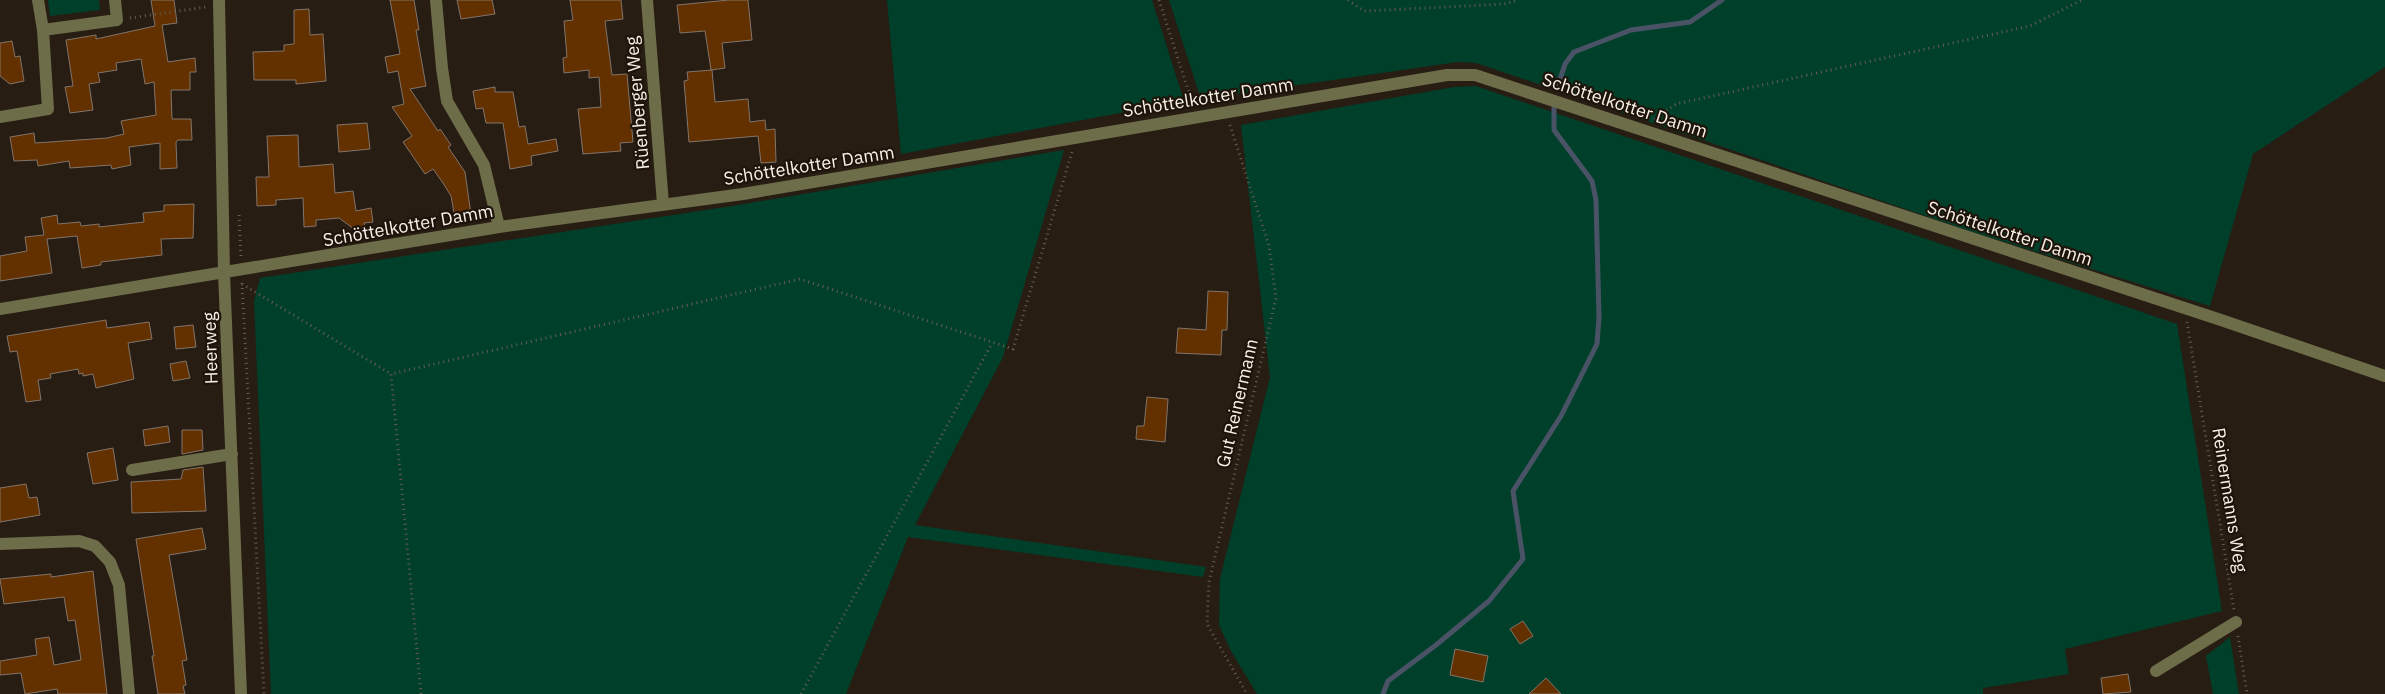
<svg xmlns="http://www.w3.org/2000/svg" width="2385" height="694" viewBox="0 0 2385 694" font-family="'IBM Plex Sans',sans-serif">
<rect width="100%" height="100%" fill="#271d13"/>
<!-- green -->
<path fill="#00402a" d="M 48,0 L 99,0 L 100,10 L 50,16 Z
M 887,0 L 1152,0 L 1184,101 L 901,154 Z
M 1169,0 L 2385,0 L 2385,67 L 2253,154 L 2210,306 L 1976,233 L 1476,63 L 1458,62 L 1201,99 Z
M 1476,86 L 2177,324 L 2222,611 L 2065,649 L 2069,674 L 1983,688 L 1983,694 L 1257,694 L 1231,651 L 1219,625 L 1220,579 L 1270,377 L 1241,125 L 1454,87 Z
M 1064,150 L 1003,357 L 915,525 L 1206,567 L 1203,577 L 908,537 L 846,694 L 271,694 L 254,301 L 260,278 L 732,206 Z
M 2230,637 L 2239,694 L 2213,694 L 2206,656 Z"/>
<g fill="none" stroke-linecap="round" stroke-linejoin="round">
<!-- stream -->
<path stroke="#4a5366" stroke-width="5" d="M 1558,86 L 1565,64 L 1574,52 L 1631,30 L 1690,22 L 1722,0
M 1383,694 L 1388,681 L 1436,645 L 1489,601 L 1523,559 L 1513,491 L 1561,416 L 1597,344 L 1599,317 L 1596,200 L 1592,181 L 1554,130 L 1554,107"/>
</g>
<!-- building -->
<path fill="#633000" stroke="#837469" d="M 151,0 L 174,0 L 177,23 L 162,25 L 168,62 L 195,58 L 196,72 L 190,72 L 190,90 L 171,90 L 172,119 L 191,119 L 192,140 L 178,140 L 176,142 L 177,168 L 160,169 L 160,143 L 129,147 L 131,165 L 112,169 L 111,165 L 70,168 L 69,161 L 38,166 L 37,160 L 14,161 L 10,137 L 34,133 L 35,143 L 107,138 L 124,134 L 121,121 L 156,115 L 154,82 L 145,84 L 141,59 L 116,63 L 117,70 L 98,73 L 100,82 L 89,84 L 93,110 L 70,113 L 65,87 L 73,86 L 66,40 L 96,35 L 96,39 L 155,26 Z
M 390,0 L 414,0 L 419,30 L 416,30 L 426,86 L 410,89 L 438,131 L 440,129 L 451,145 L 448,147 L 465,172 L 471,215 L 455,218 L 451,196 L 443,183 L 433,169 L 425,174 L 403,142 L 412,136 L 392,107 L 404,104 L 398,71 L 388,73 L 385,57 L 400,54 Z
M 457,0 L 492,0 L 495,14 L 461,19 Z
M 570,0 L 621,0 L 623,19 L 605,21 L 612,75 L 627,74 L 633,142 L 620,143 L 621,151 L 583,154 L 578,109 L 601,107 L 599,77 L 589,78 L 589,70 L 564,73 L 563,58 L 567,57 L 564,21 L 573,20 Z
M 729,0 L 748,0 L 752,40 L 722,43 L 725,68 L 711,70 L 705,31 L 680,33 L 677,5 Z
M 309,9 L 310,35 L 323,34 L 326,81 L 296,84 L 296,80 L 254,80 L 253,52 L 284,51 L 284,45 L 294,44 L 294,10 Z
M 12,41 L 15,57 L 20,56 L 24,81 L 10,84 L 0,76 L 0,43 Z
M 712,70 L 715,102 L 748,99 L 750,122 L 765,120 L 766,130 L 775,129 L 776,162 L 761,163 L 758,136 L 689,142 L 684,81 L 688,80 L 687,72 Z
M 495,87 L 495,92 L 513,92 L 519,127 L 525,126 L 528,144 L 556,139 L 558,151 L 531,156 L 532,165 L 510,169 L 503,123 L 486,123 L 483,108 L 476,109 L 473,91 Z
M 367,123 L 370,149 L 339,152 L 337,125 Z
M 298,135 L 299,167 L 333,164 L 335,193 L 353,191 L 356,211 L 371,208 L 373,222 L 364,223 L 365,227 L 354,229 L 339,218 L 316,220 L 316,226 L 304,227 L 303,198 L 276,200 L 276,205 L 257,206 L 256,177 L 269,177 L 267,136 Z
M 194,204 L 193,238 L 161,239 L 162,255 L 101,262 L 101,265 L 82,268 L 77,236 L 47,239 L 52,273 L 0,281 L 0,256 L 27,251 L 25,237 L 44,235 L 41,218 L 57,215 L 58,224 L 80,222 L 81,226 L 99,224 L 99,227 L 144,222 L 143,213 L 164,211 L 164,205 Z
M 1208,291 L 1228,292 L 1227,330 L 1222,330 L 1221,355 L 1176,353 L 1178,328 L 1206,330 Z
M 106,320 L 107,328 L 149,322 L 152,339 L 128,343 L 134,379 L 96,388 L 93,374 L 83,376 L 83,373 L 79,374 L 78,369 L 50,374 L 51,378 L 38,380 L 41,400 L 26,402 L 17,351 L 10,352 L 7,336 Z
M 193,325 L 196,347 L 176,349 L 174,327 Z
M 186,361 L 190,378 L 173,381 L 170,364 Z
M 1147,397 L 1168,399 L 1165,442 L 1136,439 L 1137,426 L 1144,426 Z
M 168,426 L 170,442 L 145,446 L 143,430 Z
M 182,430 L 202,430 L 203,450 L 182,454 Z
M 113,448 L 118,480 L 93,484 L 87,453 Z
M 203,467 L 206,511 L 132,513 L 131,482 L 181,479 L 183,470 Z
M 26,484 L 29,498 L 37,497 L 40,515 L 0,522 L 0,488 Z
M 202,528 L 206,549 L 169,555 L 187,660 L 182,661 L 186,685 L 183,686 L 185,694 L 158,694 L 152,656 L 154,656 L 136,539 Z
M 93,571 L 107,694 L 58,694 L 57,689 L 25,694 L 21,673 L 0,675 L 0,661 L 37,655 L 35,639 L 49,637 L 54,665 L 81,660 L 75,620 L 68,621 L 64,597 L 4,604 L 0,579 L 51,574 L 51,577 Z
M 1523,621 L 1533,636 L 1520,644 L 1510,629 Z
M 1455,649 L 1488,656 L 1483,682 L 1450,675 Z
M 2128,674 L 2131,692 L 2103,694 L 2101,678 Z
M 1546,678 L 1561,694 L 1529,694 Z"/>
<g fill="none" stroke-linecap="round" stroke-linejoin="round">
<!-- path -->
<path stroke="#665d54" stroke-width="3" stroke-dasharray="1 4" stroke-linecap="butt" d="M 1159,0 L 1193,105
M 1348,0 L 1364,11 L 1504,4 L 1519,0
M 130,18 L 206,7
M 1654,119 L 1676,104 L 2030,26 L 2082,0
M 1230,125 L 1269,246 L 1276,298 L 1209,582 L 1207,624 L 1247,694
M 239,215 L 241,257
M 242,283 L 264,694
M 242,284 L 391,374
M 2187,322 L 2234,610
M 2238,636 L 2247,694
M 421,694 L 391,374 L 800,279 L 1013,349 L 1072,152
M 801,694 L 992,343"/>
<!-- minor -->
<path stroke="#6e6d4a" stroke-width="12" d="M 38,0 L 43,30
M 219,0 L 224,273 L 241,694
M 436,0 L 442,68 L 447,101 L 484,165 L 499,227
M 647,0 L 663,204
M 0,117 L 48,109 L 43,30 L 117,20 L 115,0
M 0,309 L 499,227 L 743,194 L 1447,75 L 1475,75 L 2221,320 L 2385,376
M 132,470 L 232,454
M 0,544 L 79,541 L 95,546 L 110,562 L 119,585 L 129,694
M 2156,671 L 2236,622"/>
</g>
<g text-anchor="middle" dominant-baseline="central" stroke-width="4.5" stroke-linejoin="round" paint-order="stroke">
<!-- street labels -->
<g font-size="18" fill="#f8f1ea" stroke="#1e140a">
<text transform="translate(1208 97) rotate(-9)">Schöttelkotter Damm</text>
<text transform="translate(637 103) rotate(-95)">Rüenberger Weg</text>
<text transform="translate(1625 105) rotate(18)">Schöttelkotter Damm</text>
<text transform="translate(809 165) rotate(-9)">Schöttelkotter Damm</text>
<text transform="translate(408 225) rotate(-10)">Schöttelkotter Damm</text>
<text transform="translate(2010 233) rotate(18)">Schöttelkotter Damm</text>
<text transform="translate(210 348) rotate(-92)">Heerweg</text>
<text transform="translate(1237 403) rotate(-77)">Gut Reinermann</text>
<text transform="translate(2230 500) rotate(81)">Reinermanns Weg</text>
</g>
</g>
</svg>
